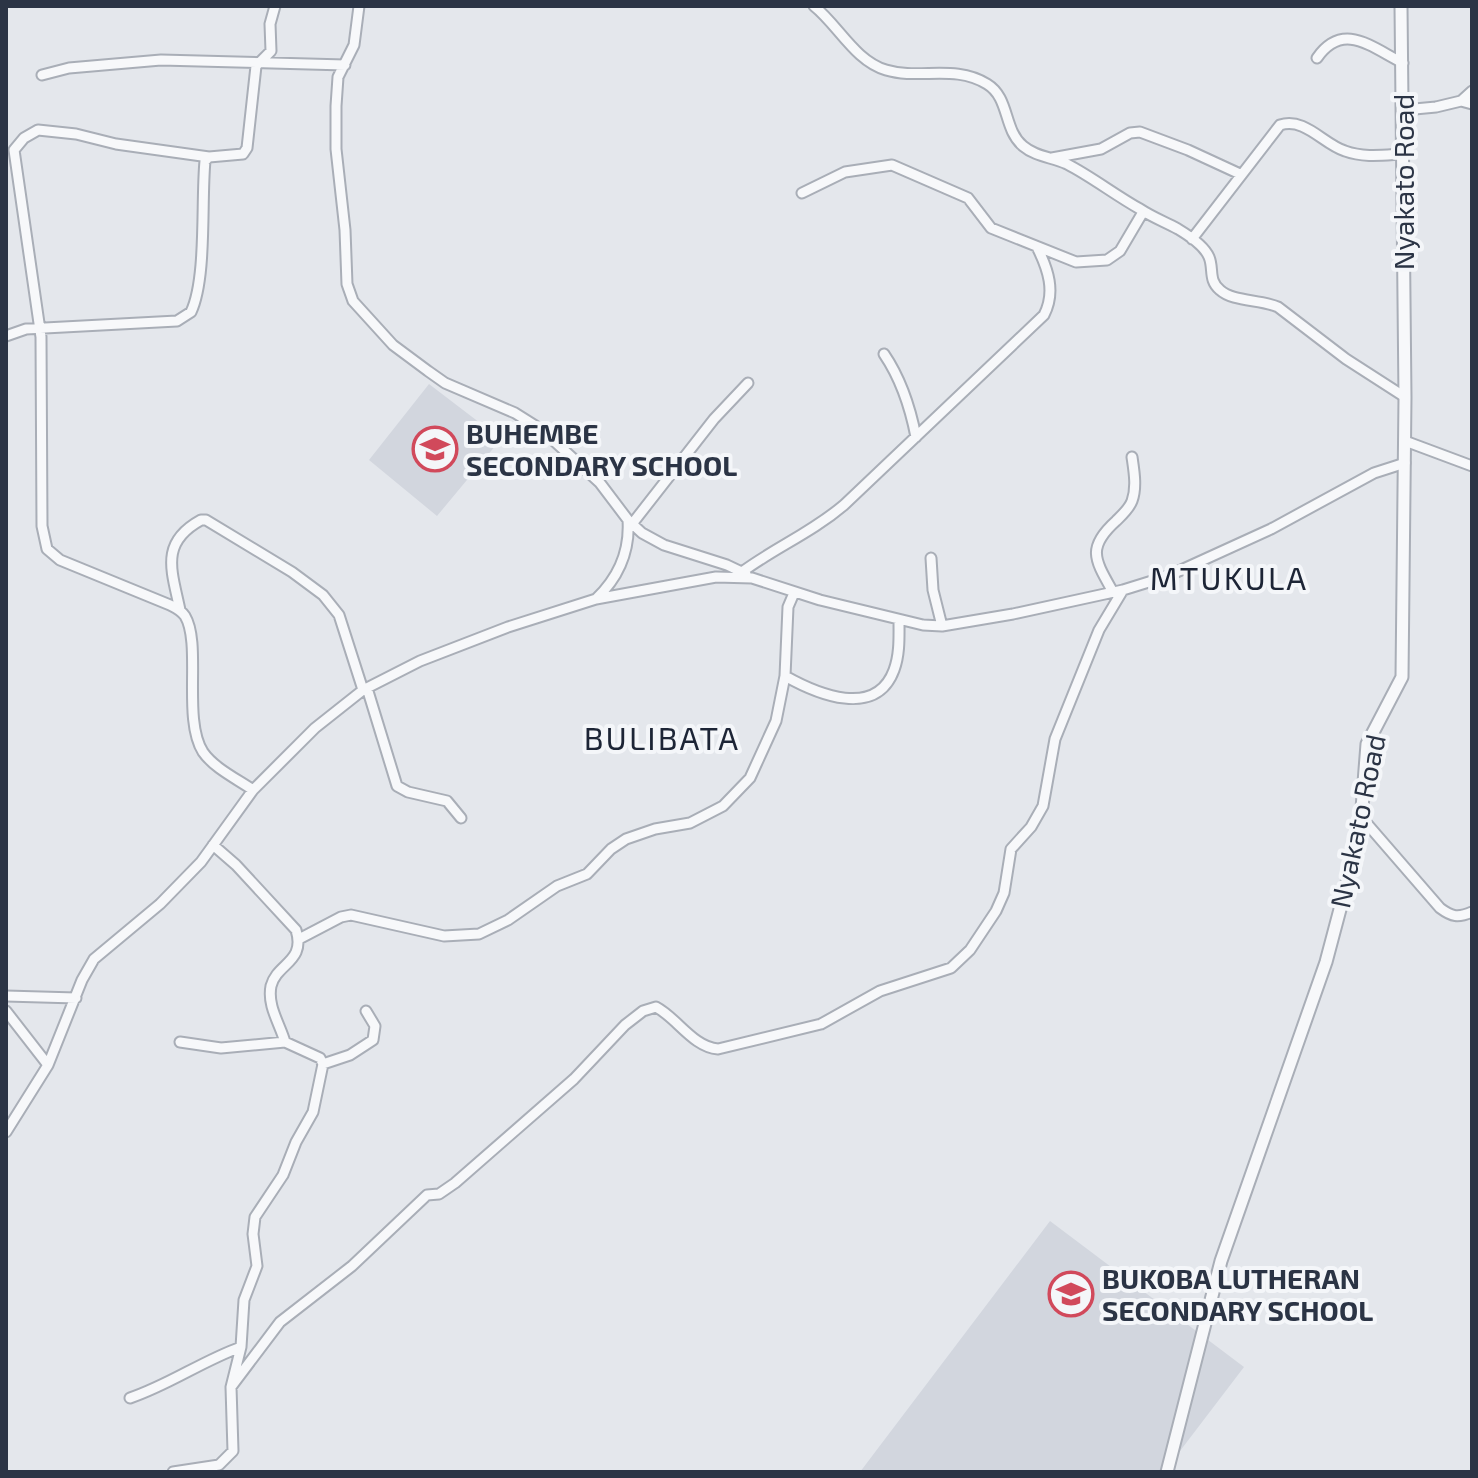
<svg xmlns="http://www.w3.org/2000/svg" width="1478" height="1478" viewBox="0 0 1478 1478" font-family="'Exo 2',sans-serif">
<rect width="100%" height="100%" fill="#e4e7ec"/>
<!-- built -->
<path fill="#d2d6de" d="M 429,384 L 501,439 L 437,516 L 369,460 Z
M 1050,1221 L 1244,1367 L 1164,1472 L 860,1472 Z"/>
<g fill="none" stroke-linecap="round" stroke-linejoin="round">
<!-- minor casing -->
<g stroke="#a9aeb7" stroke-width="13">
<path id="minor" d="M 359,6 L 354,45 L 338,77 L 336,106 L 336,149 L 345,230 L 347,284 L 353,301 L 393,345 L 428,371 L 445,383 L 515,413 L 542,430 L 600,483 L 628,520 L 642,533 L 664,545 L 727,565 L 746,574
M 814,6 C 838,25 855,61 886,70 C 919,80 955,64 987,84 C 1010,98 1003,129 1023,146 C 1036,157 1052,157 1067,164 C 1092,177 1115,195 1140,209 C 1152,217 1165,222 1178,229 C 1188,235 1204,245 1209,257 C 1214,269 1208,280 1220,290 C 1233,302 1260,299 1278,307 L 1346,359 L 1405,397
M 1317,58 C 1343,21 1371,47 1403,63
M 42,75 L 69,68 L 161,60 L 345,65
M 1461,101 L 1472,91
M 1404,110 L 1436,107 L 1461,101 L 1472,104
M 209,157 L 116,144 L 76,134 L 38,130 L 24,138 L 14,150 L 41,337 L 42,526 L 47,549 L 60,560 L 170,605 C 176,608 181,610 185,616 C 202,644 182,719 203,752 C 214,768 237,779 253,790
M 1052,158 L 1101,149 L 1130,133 L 1140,132 L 1188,150 L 1240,174
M 802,193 L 845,172 L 892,165 L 968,198 L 991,228 L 1076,262 L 1107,260 L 1120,251 L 1143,212
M 1192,239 L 1280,125 C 1305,117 1323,144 1345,151 C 1364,158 1384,155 1403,154
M 6,336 L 26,329 L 177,321 L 191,312 C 207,278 201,201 205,161 L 209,157 L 243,154 L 247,148 L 256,66 L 271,51 L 270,24 L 275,6
M 884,354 C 901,379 910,406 916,437
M 1405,441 L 1472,466
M 632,524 L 714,419 L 748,383
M 931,558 L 933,590 L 942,626
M 742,572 C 776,547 811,533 844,505 L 1044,315 C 1056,292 1048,269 1037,247
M 1113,592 C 1095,560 1086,548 1116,521 C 1122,515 1129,509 1132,501 C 1137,487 1134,471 1132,457
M 596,599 C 618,578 630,551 628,520
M 180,610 C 172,571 159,543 201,520 L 206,520 L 292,572 L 323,595 L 339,615 L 363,690
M 785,676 C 817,694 876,719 894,670 C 900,654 899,636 899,620
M 367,688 L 397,786 L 408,792 L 447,801 L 461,818
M 1362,818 L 1440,908 C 1452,917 1458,918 1472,912
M 213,845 L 236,865 L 296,930 C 306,962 277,963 271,986 C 267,1006 280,1024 285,1042
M 299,939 L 341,917 L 351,915 L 444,936 L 479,934 L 508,920 L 557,886 L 587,874 L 611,849 L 626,839 L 655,829 L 690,823 L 723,806 L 750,778 L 776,721 L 785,676 L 788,607 L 794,593
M 6,996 L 76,998
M 6,1011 L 48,1065
M 323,1064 L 350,1055 L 373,1040 L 375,1026 L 366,1011
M 6,1132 L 48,1065 L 82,980 L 94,959 L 160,904 L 201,862 L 253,790 L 315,728 L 363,690 L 420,661 L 508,627 L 596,599 L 716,577 L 752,578 L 820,600 L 923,625 L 942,626 L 1013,614 L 1123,590 L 1168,576 L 1271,529 L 1374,473 L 1405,463
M 231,1387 L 280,1322 L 352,1266 L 427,1195 L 439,1194 L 455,1183 L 574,1079 L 625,1025 L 643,1011 L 656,1007 C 677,1018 693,1047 718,1049 L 821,1024 L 880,991 L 951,968 L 970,950 L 996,911 L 1004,893 L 1011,849 L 1031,827 L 1043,806 L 1055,739 L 1099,630 L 1123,590
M 130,1398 C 169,1385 202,1361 241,1347
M 173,1472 L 219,1465 L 233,1451 L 231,1387 L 241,1347 L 244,1300 L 257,1266 L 253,1234 L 255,1217 L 283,1175 L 296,1142 L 313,1112 L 323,1064 L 320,1058 L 285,1042 L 221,1048 L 180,1042"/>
</g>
<!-- tertiary casing -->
<g stroke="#a9aeb7" stroke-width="15">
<path id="tertiary" d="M 1167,1472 L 1221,1261 L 1326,962 L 1360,834 L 1367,744 L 1402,677 L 1405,397 L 1401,6"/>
</g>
<!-- minor -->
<use href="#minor" stroke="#f7f8fa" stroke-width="9"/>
<!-- tertiary -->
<use href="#tertiary" stroke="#f7f8fa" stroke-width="11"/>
</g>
<!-- icons -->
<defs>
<g id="school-ring" transform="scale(2.3)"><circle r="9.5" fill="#f4f6f9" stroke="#d1495b" stroke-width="1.5"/><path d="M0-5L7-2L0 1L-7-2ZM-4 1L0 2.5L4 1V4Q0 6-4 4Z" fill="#d1495b"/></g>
</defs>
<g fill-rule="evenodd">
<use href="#school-ring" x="435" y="449"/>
<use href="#school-ring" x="1071" y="1294"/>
</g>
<g text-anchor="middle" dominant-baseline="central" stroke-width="8" stroke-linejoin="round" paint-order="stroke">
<!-- street labels -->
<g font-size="28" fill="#2b3445" stroke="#f4f6f9">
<text transform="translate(1403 182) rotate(-90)">Nyakato Road</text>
<text transform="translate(1357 821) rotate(-78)">Nyakato Road</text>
</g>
<!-- poi labels -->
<g font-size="28" font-weight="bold" fill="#2b3445" stroke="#f4f6f9" text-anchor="start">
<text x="466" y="433">BUHEMBE<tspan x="466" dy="32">SECONDARY SCHOOL</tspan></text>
<text x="1102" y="1278">BUKOBA LUTHERAN<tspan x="1102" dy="32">SECONDARY SCHOOL</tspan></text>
</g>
<!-- quarter labels -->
<g font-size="32" letter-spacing="2" fill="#1d2536" stroke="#f4f6f9">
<text x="1229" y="577">MTUKULA</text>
<text x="662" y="737">BULIBATA</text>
</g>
</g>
<!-- border -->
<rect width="1478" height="1478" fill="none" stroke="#2b3445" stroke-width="16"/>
</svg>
